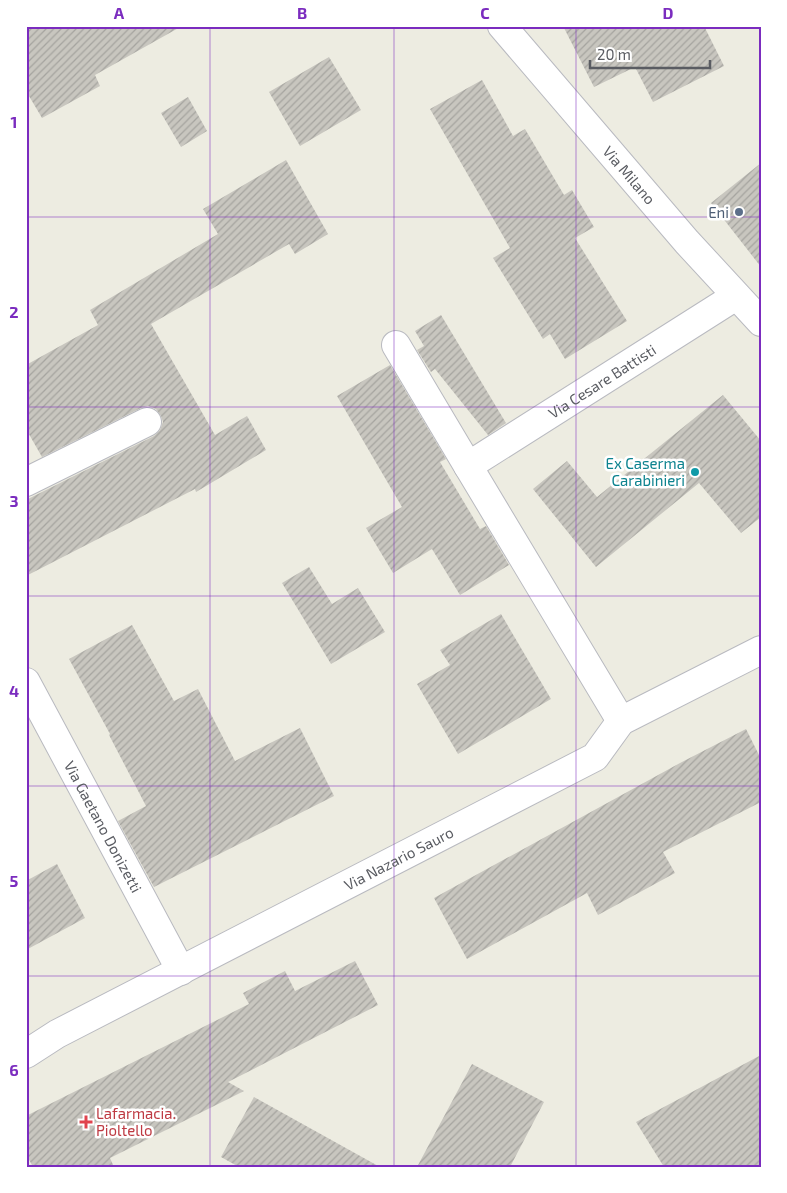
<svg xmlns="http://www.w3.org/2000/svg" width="787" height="1193" viewBox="0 0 787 1193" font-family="'Exo 2',sans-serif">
<defs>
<pattern id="building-hatch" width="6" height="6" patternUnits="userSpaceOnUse" patternTransform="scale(1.25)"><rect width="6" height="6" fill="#c8c6bf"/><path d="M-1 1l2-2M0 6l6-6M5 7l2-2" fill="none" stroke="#a5a49f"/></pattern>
</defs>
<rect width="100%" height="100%" fill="#edece1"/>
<!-- building -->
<path fill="url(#building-hatch)" d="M 26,26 L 182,26 L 95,75 L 100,86 L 42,118 L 26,91 Z
M 563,26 L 704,26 L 724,66 L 653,102 L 635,67 L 594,87 Z
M 329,57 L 361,110 L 300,146 L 269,92 Z
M 482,80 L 513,136 L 525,129 L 564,195 L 572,190 L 594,227 L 575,238 L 627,321 L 565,359 L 550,334 L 543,339 L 493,258 L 510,248 L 430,109 Z
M 188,97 L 207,131 L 181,147 L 161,113 Z
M 286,160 L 328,234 L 295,254 L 289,244 L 151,324 L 215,435 L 247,416 L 266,450 L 196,492 L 195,489 L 26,576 L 26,500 L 154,436 L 160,430 L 163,422 L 161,416 L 156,409 L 148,406 L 141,408 L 42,457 L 26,429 L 26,365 L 98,325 L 90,310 L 218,234 L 203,209 Z
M 761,163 L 761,267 L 711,203 Z
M 441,315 L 506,423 L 488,435 L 435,369 L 431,372 L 417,350 L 424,346 L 415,331 Z
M 390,365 L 446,459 L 440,462 L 480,529 L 486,526 L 509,565 L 460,595 L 432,549 L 393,573 L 366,528 L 402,507 L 337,396 Z
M 723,395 L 761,441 L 761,517 L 741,533 L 699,483 L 596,567 L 533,489 L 567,461 L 597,497 Z
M 309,567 L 332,604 L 358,588 L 385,632 L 331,664 L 282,583 Z
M 501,614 L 551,699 L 458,754 L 417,684 L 450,665 L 440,650 Z
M 132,625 L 174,701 L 198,689 L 235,761 L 300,728 L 334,796 L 154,887 L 118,821 L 146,806 L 109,735 L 110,734 L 69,659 Z
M 746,729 L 761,759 L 761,802 L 663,852 L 675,873 L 598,915 L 587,893 L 467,959 L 434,898 L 680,763 Z
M 57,864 L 85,918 L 26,950 L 26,881 Z
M 355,961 L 378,1005 L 228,1082 L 244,1091 L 110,1158 L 114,1167 L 33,1167 L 26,1154 L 26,1116 L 249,1004 L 243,993 L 285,971 L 295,991 Z
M 761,1055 L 761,1167 L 664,1167 L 636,1122 Z
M 472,1064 L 544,1102 L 510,1167 L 417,1167 Z
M 254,1097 L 380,1167 L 239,1167 L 221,1157 Z"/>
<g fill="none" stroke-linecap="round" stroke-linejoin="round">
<!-- minor casing -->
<g stroke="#b9bac0" stroke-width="30">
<g id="minor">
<path d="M 396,345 L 468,466"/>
<path d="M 26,482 L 147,422"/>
<path id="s1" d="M 26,682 L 181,971"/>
<path id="s2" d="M 621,721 L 468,466 L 736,296"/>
<path id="s3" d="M 26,1054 L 57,1034 L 595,757 L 621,721 L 761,650"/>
</g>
</g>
<!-- tertiary casing -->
<g stroke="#b9bac0" stroke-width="30">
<g id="tertiary">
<path id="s4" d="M 502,26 L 687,242 L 761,322"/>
</g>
</g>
<!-- minor -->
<use href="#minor" stroke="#fff" stroke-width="28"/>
<!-- tertiary -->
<use href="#tertiary" stroke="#fff" stroke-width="28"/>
</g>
<!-- grid -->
<path fill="none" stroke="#7b2cbf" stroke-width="1" stroke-opacity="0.55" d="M 210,26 L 210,1167M 394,26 L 394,1167M 576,26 L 576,1167M 26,217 L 761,217M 26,407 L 761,407M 26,596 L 761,596M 26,786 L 761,786M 26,976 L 761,976"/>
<!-- markers -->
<circle fill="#5c6f8a" stroke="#fff" stroke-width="2" cx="739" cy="212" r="5"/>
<circle fill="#0f9aa8" stroke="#fff" stroke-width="2" cx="695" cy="472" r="5"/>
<path fill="#e0444e" stroke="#fff" stroke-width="2" d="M83.5 1114.5h5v5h5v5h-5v5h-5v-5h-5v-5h5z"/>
<g text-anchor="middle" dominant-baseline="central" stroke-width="5" stroke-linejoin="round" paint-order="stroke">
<!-- street labels -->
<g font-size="15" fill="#5a5c62" stroke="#fff">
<text stroke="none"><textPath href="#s4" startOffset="196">Via Milano</textPath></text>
<text stroke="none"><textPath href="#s2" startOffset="456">Via Cesare Battisti</textPath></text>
<text stroke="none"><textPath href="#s1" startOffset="164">Via Gaetano Donizetti</textPath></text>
<text stroke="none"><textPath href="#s3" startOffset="421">Via Nazario Sauro</textPath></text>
</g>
<!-- service labels -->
<g font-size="15" fill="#4e5e75" stroke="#fff" text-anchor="end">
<text x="729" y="212">Eni</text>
</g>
<!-- culture labels -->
<g font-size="15" fill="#0d838f" stroke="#fff" text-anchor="end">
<text x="685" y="463">Ex Caserma<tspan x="685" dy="17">Carabinieri</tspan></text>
</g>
<!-- health labels -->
<g font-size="15" fill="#be3a42" stroke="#fff" text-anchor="start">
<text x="96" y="1113">Lafarmacia.<tspan x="96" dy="17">Pioltello</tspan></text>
</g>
</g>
<!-- border -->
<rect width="787" height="1193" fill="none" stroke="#ffffff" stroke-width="55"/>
<!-- scale -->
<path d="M590 60v8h120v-8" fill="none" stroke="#5a5c62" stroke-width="2.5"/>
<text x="597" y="60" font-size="15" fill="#5a5c62" stroke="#ffffff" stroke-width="4" paint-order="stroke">20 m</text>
<rect x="28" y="28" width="732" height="1138" fill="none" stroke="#7b2cbf" stroke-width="2"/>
<g font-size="16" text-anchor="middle" font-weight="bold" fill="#7b2cbf">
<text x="119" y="19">A</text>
<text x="302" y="19">B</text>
<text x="485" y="19">C</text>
<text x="668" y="19">D</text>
<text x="14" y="128">1</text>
<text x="14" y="318">2</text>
<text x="14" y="507">3</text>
<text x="14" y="697">4</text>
<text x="14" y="887">5</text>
<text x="14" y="1076">6</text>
</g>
</svg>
